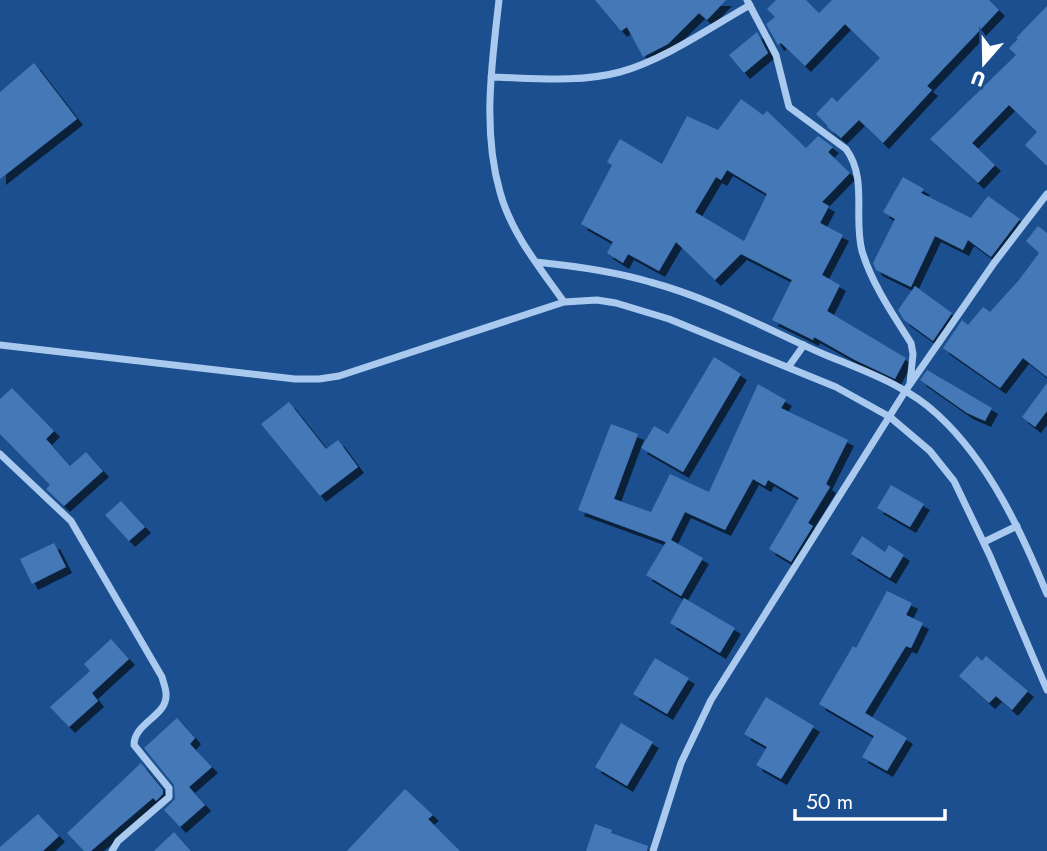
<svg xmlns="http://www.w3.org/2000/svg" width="1047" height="851" viewBox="0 0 1047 851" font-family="Jost,sans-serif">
<defs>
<filter id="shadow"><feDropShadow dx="6" dy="6" stdDeviation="0" flood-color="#0009"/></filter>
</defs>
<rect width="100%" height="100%" fill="#1b4f8f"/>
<!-- building -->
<path fill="#4478b7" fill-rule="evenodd" filter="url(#shadow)" d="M 595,0 L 726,0 L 707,20 L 699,13 L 668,44 L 643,57 L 627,27 L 621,31 Z
M 776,0 L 806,0 L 819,13 L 832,0 L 989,0 L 999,10 L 927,86 L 932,90 L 883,143 L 859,120 L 841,138 L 827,127 L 828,126 L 816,114 L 832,97 L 837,102 L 880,58 L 845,24 L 805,66 L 781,43 L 778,45 L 766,24 L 775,17 L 767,9 Z
M 1047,6 L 1047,166 L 1025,145 L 1037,132 L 1009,105 L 972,143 L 995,165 L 978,183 L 930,139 L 1016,55 L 1009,48 L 1018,39 L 1016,38 Z
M 757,32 L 768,53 L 744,73 L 729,55 Z
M 34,63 L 77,119 L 0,179 L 0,92 Z
M 741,99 L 763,115 L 767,111 L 806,148 L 818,136 L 833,147 L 828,152 L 850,173 L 822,202 L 829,206 L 820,223 L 843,235 L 822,275 L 840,285 L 827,311 L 906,358 L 895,379 L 855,360 L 814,337 L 813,340 L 772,320 L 792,280 L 741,254 L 715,280 L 676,242 L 659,271 L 628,254 L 623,263 L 607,253 L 613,242 L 581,224 L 612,165 L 607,162 L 620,139 L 662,164 L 687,116 L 718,130 ZM 727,170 L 767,194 L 744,241 L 695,212 L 716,177 L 721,180 Z
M 903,177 L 924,189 L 921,193 L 971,218 L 988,196 L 1020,219 L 991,257 L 968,240 L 963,250 L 935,236 L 911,287 L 876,270 L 873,263 L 895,219 L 883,212 Z
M 1038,226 L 1047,233 L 1047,377 L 1023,358 L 1000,388 L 943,348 L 962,320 L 968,325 L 983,307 L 990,312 L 1019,280 L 1039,253 L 1026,241 Z
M 915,286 L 952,313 L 933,341 L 904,320 L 898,310 Z
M 714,357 L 741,374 L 683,472 L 641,448 L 654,426 L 668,434 Z
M 927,370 L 992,408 L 985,421 L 967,413 L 920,380 Z
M 1047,383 L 1047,411 L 1035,427 L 1022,417 Z
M 758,384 L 786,400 L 781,408 L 848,440 L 826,484 L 830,487 L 808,523 L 813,526 L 791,562 L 769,549 L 799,498 L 768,480 L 765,486 L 753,479 L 725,530 L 685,512 L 671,540 L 703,558 L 681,596 L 646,575 L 666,542 L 578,510 L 611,424 L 638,434 L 614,499 L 651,512 L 670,474 L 709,492 Z
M 12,388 L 54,431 L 46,439 L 70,466 L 86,452 L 103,471 L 64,506 L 46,489 L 50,485 L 0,434 L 0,399 Z
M 289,402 L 326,449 L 338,440 L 358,467 L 320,496 L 261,424 Z
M 891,485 L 924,504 L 910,527 L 877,508 Z
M 121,501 L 145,527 L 129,541 L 105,515 Z
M 862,536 L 885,552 L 889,545 L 904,555 L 890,578 L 851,554 Z
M 54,543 L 66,567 L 32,584 L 20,559 Z
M 887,591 L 912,603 L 906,615 L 923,623 L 911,648 L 906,646 L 865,713 L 907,738 L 887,771 L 862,757 L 874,736 L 819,704 L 853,646 L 856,648 Z
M 684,598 L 735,628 L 720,653 L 670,623 Z
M 111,639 L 129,659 L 92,693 L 98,701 L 69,727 L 50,707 L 90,671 L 84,664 Z
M 977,656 L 982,661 L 986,656 L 1028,691 L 1012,710 L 996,696 L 989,703 L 959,676 Z
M 655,658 L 689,678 L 667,714 L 633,694 Z
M 766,697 L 814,726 L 781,779 L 756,765 L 767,747 L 744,734 Z
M 177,718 L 195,738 L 190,744 L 212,767 L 189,787 L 205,805 L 180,827 L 164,810 L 175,799 L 174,785 L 144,748 Z
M 621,723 L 653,742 L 627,786 L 595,767 Z
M 141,763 L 163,790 L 163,794 L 156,801 L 153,798 L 91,851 L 84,851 L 67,833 Z
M 405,789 L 433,815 L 428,819 L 460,851 L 347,851 Z
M 38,814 L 59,836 L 43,851 L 0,851 L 0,847 Z
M 595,824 L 612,830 L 611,833 L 648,846 L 647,851 L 586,851 Z
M 174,832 L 191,851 L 154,851 Z"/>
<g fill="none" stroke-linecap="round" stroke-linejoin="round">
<!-- street -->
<path stroke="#a9c9ee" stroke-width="7" d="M 499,0 C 492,62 482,130 500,192 C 511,233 540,268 564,302
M 747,0 L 776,55 L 789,107 L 846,149 C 868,179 853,217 862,251 C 872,284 892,313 911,343 L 913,354 L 910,383
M 491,77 C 533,78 579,83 620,72 C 664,60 711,27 750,5
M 536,262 C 575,266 613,271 650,282 C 710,298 765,328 821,353 C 861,370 905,384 938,415 C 989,462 1021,531 1047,594
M 0,345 L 295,379 L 319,379 L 339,376 L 564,302 L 597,300 L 616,303 L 669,319 L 836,387 L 890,417 L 930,451 L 954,481 L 990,556 L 1047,690
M 789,366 L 804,345
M 0,454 L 71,521 L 162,677 C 163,682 166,688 166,694 C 168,716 134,722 134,745 L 169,788 L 169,797 L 118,841 L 112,851
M 984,542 L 1017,526
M 653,851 L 681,763 L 711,700 L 906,390 L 994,263 L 1047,194"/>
</g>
<!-- north arrow -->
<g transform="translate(984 63) rotate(200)" stroke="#1b4f8f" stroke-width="5" paint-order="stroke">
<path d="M0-5L12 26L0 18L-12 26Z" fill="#ffffff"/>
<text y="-10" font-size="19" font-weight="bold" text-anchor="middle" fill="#ffffff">U</text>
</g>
<!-- scale -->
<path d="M795 809v10h150v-10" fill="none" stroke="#ffffff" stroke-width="3.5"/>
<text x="806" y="809" font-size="21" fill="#ffffff" stroke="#1b4f8f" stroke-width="5" paint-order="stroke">50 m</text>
</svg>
